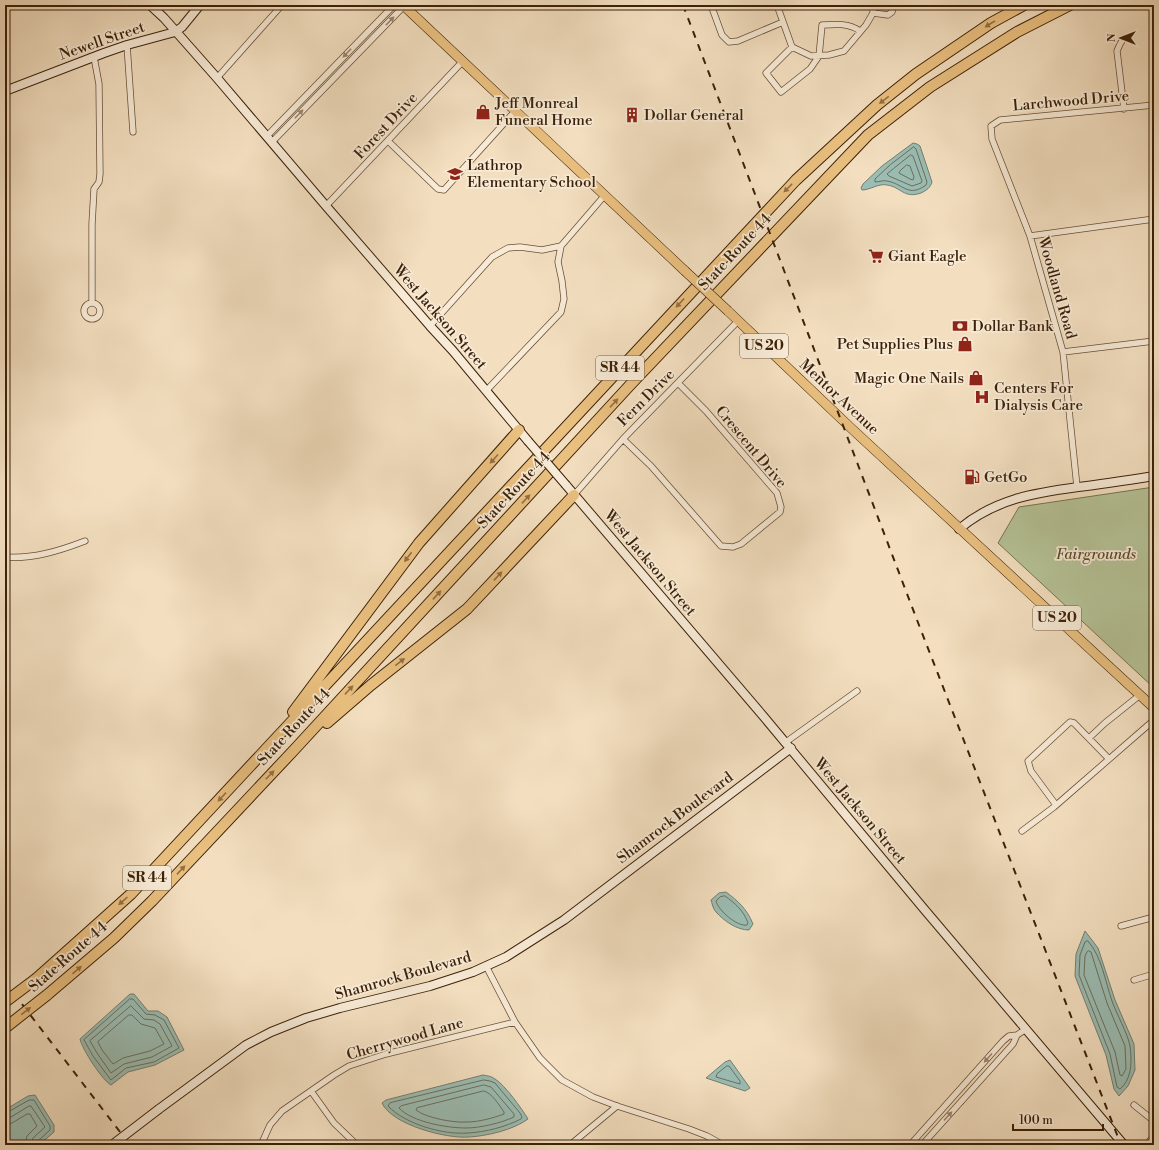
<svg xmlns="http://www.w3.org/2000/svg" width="1159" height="1150" viewBox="0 0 1159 1150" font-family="'Libre Bodoni',serif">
<rect width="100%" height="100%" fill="#f3dfc0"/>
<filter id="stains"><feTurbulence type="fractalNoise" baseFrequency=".005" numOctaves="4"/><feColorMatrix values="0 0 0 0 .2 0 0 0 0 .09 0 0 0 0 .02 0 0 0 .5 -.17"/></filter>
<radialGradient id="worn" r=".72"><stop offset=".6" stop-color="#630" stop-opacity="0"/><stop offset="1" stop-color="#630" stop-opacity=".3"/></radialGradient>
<!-- green -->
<path fill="#b5c397" stroke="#787250" d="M 1154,487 L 1154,688 L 998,543 L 1019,507 Z"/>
<!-- water -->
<path fill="#9bbdb3" stroke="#757f6f" d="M 913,143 L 917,144 L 920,146 L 932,182 C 930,188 927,190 921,193 C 904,199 901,187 887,185 C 879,183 870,190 862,190 L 861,188 L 863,184 L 882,166 Z
M 726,892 C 738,901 747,909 753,924 L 749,930 C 737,930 724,921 716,912 C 713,909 712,903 711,900 L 719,893 Z
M 1085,931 L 1098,948 L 1115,1000 L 1134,1044 L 1135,1070 L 1128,1086 L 1119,1096 L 1114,1089 L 1106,1055 L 1075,976 L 1076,954 Z
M 130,994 L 134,994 L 148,1011 L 158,1011 L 167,1017 L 184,1050 L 155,1065 L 128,1072 L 111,1085 C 102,1080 82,1049 80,1039 Z
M 730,1060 L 750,1088 L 745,1091 L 706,1078 L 725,1062 Z
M 483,1075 C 488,1076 491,1076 495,1079 C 505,1085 522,1109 528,1119 C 513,1130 487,1136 469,1137 C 447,1139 392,1125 382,1103 L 386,1100 Z
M 35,1095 L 54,1125 L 54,1132 L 39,1145 L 5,1145 L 5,1110 L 28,1096 Z"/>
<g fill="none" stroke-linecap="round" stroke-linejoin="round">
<!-- shore -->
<path stroke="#6c6f5e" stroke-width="1" d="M 914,147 L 916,149 L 927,182 L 926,185 C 908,198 904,184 887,181 C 883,180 879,182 875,182 L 875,179 L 890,165 Z
M 911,155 L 913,156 L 922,181 L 921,183 L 912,186 L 889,176 L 887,174 L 893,169 Z
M 907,165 L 910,166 L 914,177 L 913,180 L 910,179 L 899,173 L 900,171 Z
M 725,896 C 735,903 744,911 748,923 L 747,925 C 737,927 718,910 716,901 L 720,897 Z
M 1088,941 C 1102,957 1105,981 1112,1001 C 1116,1013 1128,1034 1130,1046 C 1132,1061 1132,1079 1120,1089 L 1117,1087 L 1110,1054 L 1079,975 L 1080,955 L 1085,942 Z
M 1089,951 L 1091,952 L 1107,1003 L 1125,1046 L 1126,1069 L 1122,1076 L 1120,1075 L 1115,1052 L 1084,975 L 1085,956 L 1087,952 Z
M 130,999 L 133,999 L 146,1014 L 155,1015 L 164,1020 L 179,1048 L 154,1062 L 126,1068 L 111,1080 L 93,1056 L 84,1040 Z
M 131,1006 L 144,1019 L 154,1020 L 160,1024 L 172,1046 L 152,1057 L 124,1064 L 111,1073 L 97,1053 L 90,1041 Z
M 129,1015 L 132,1015 L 141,1024 L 155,1028 L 164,1044 L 150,1051 L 123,1058 L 113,1064 L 102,1050 L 98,1042 Z
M 727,1066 L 729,1066 L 740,1081 L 740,1084 L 716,1077 L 717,1074 Z
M 484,1080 L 490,1081 L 495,1083 L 520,1113 L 522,1117 L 521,1119 C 505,1127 486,1132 468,1133 C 443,1135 405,1124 388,1106 L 390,1103 Z
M 484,1085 L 491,1087 L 514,1114 L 514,1117 C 501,1123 480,1128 466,1128 C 447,1128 412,1122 399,1108 L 401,1106 Z
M 484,1091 C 492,1093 499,1105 504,1112 L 504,1114 C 493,1118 479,1122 467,1122 C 454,1123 426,1118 416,1110 L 417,1108 Z
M 5,1113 L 8,1112 L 29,1100 L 34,1100 L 50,1126 L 50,1130 L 38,1141 L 36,1145
M 5,1118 L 11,1117 L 29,1106 L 31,1106 L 45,1127 L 33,1138 L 31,1145
M 5,1124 L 12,1123 L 27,1114 L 30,1114 L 37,1126 L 27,1136 L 25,1145"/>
<!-- street casing -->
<g stroke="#6a5036" stroke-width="7">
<path id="street" d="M 711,5 L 722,35 L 729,42 L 738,41 L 783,22
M 777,5 L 792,47 L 811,56 L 829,55 L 844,51 L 866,25 L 873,13 L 873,5
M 873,13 L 888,15 L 892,12 L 893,5
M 127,45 L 133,132
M 792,47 L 766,73 L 781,92 L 810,69 L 819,56 L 822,25 C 835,24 849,23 860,31
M 217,78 L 282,5
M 1124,109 L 1117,51 L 1120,44 L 1124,38
M 267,136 L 394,5
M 388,141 L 438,189 L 444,190 L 516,110
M 272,142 L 404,6
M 326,206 L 463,61
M 1030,236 L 1154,219
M 92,303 L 92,224 L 94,189 L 99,182 L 100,174 L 99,84 L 94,57
M84 311a8 8 0 1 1 16 0a8 8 0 1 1-16 0Z
M 430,326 L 492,257 L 508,248 L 520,247 L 542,250 L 561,246 L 605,195
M 1063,352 L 1154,341
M 486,391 L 561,312 L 564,299 L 562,281 L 558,262 L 561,246
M 623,439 L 651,466 L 721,546 L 733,547 L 741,544 L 780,512 L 781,507 L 777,493 L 706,411 L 678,383
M 1077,487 L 1063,352 L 1030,236 L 992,139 L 991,126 L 1000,120 L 1154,105
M 574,495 L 623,439 L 738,321
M 5,557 C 33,559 59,551 85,541
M 1089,738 L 1105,723 L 1140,695
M 786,742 L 857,691
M 1056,805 L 1031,771 L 1028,761 L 1070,722 L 1074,723 L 1109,759
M 1022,831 L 1054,807 L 1154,720
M 1121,926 L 1154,917
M 486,966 L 515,1022 L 540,1058 L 562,1080 L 593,1097 L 617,1106 L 689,1129 L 707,1136 L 723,1145
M 1134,980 L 1154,974
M 311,1091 L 334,1123 L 357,1145
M 1134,1105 L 1154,1121
M 261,1145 L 270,1125 L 282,1111 L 334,1075 L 349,1066 L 386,1054 L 515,1022
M 570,1145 L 617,1106
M 910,1145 L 1003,1041 L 1009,1036 L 1017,1035
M 922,1145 L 1013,1044 L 1017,1035 L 1026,1029
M 1146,1145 L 1154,1136"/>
</g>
<!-- secondary casing -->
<g stroke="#3c2108" stroke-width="10">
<path id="secondary" d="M 150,5 L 164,18 L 217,78 L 326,206 L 430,326 L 453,351 L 528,441
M 5,91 L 104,53 L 127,45 L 175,32 L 182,27 L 200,5
M 566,485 L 764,717 L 924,909 L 1124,1145
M 959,529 C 995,499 1034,493 1078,487 C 1104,484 1129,480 1154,476
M 159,1109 L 246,1045 L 271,1032 L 306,1018 L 340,1008 L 430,986 L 473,972 L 506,957 L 564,920 L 791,748"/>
</g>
<!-- primary casing -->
<g stroke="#3c2108" stroke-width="10">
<path id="primary" d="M 403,5 L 685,271
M 728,311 L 852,429 L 1154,708"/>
</g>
<!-- highway casing -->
<g stroke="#3c2108" stroke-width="12">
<path id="highway" d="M 293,712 L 419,543 L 519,430
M 327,723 L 371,685 L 467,609 L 574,495
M 37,978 L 131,894 L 796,180 L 877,105 L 916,74 L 991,23 L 1024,5
M 47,995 L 114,938 L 152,901 L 294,750 L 631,384 L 868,135 L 930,87 L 1017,32 L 1070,5"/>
</g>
<!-- street -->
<use href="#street" stroke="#f7ead6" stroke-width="5.5"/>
<!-- secondary -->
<use href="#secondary" stroke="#f7ead6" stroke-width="8"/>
<!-- primary -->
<use href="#primary" stroke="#eac080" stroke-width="9"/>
<!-- highway -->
<use href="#highway" stroke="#eac080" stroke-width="10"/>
<!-- rail -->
<path stroke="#3c2108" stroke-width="2" stroke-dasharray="7 7" stroke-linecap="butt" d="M 683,5 L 917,620 L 1121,1145
M 5,982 L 130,1145"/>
<!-- secondary-bridge casing -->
<g stroke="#3c2108" stroke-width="10" stroke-linecap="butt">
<path id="secondary-bridge" d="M 528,441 L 566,485
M 112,1145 L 159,1109"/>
</g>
<!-- primary-bridge casing -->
<g stroke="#3c2108" stroke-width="10" stroke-linecap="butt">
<path id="primary-bridge" d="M 685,271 L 728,311"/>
</g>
<!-- highway-bridge casing -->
<g stroke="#3c2108" stroke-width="12" stroke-linecap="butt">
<path id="highway-bridge" d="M 5,1002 L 37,978
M 5,1028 L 47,995"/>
</g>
<!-- secondary-bridge -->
<use href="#secondary-bridge" stroke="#f7ead6" stroke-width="8"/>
<!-- primary-bridge -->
<use href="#primary-bridge" stroke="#eac080" stroke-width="9"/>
<!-- highway-bridge -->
<use href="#highway-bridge" stroke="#eac080" stroke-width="10"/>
</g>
<!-- one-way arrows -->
<defs><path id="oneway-solid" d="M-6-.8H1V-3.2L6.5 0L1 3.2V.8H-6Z"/></defs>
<g fill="#9a866f">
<use href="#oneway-solid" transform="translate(390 21) rotate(-46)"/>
<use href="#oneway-solid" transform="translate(347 53) rotate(134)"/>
<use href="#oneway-solid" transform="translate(299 114) rotate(-46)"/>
<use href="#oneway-solid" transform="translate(988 1058) rotate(132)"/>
<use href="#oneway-solid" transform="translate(948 1116) rotate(-48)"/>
</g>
<g fill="#937044">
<use href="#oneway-solid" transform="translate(990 24) rotate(148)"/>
<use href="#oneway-solid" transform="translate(884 100) rotate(142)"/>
<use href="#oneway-solid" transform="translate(788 188) rotate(135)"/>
<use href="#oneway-solid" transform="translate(680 303) rotate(133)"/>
<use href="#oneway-solid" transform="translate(614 403) rotate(-47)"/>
<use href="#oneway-solid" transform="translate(494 459) rotate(132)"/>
<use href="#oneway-solid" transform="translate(526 499) rotate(-47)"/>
<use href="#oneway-solid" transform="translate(408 557) rotate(127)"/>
<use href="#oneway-solid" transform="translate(498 576) rotate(-47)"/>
<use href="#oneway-solid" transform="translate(437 595) rotate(-47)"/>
<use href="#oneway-solid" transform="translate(400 662) rotate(-38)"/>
<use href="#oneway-solid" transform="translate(349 690) rotate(-47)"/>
<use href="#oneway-solid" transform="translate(270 775) rotate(-46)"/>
<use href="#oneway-solid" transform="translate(222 797) rotate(133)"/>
<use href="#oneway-solid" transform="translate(181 870) rotate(-47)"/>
<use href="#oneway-solid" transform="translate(123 901) rotate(138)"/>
<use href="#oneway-solid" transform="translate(77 970) rotate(-41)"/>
<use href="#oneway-solid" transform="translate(26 1011) rotate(-38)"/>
</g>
<!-- icons -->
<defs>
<g id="shop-bare" transform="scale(1.2)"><path d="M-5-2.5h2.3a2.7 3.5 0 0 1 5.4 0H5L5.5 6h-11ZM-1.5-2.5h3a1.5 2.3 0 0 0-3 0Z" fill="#8f2418" stroke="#f7ead6" stroke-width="2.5" paint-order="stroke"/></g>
<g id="building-bare" transform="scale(1.2)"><path d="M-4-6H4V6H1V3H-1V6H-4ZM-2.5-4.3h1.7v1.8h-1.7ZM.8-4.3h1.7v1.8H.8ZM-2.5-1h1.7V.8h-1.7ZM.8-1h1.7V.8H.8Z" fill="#8f2418" stroke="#f7ead6" stroke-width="2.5" paint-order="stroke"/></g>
<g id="school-bare" transform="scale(1.2)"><path d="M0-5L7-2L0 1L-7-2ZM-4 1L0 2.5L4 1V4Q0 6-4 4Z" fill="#8f2418" stroke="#f7ead6" stroke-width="2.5" paint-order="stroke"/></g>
<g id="supermarket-bare" transform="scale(1.2)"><path d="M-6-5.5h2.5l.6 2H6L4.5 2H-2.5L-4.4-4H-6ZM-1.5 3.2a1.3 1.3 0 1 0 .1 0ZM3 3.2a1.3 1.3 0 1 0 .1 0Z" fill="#8f2418" stroke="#f7ead6" stroke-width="2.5" paint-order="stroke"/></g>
<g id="bank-bare" transform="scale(1.2)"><path d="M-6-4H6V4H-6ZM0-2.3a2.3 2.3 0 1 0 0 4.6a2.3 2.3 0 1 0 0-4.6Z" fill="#8f2418" stroke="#f7ead6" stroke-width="2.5" paint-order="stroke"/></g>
<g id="hospital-bare" transform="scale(1.2)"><path d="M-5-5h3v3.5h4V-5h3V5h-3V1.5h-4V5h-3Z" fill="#8f2418" stroke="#f7ead6" stroke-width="2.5" paint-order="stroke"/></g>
<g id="fuel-bare" transform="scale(1.2)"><path d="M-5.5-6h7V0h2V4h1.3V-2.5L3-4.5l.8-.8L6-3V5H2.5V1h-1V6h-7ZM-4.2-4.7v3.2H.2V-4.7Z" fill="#8f2418" stroke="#f7ead6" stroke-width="2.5" paint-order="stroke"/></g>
</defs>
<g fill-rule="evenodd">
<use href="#shop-bare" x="483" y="112"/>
<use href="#building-bare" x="632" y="115"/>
<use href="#school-bare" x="455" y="174"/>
<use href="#supermarket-bare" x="876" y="256"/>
<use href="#bank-bare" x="960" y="326"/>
<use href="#shop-bare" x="965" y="344"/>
<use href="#shop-bare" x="976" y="378"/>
<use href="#hospital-bare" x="982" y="397"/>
<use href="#fuel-bare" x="972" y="477"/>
</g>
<g text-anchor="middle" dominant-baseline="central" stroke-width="3.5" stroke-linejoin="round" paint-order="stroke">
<!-- shield labels -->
<g fill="#f7ead6" stroke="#745d46" stroke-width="1">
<rect x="740" y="334" width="48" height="24" rx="3"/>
<rect x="596" y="356" width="48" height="24" rx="3"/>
<rect x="1033" y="606" width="48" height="24" rx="3"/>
<rect x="123" y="866" width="48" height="24" rx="3"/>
</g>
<g font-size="14" font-weight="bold" fill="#3c2108">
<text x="764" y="346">US 20</text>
<text x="620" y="368">SR 44</text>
<text x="1057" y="618">US 20</text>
<text x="147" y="878">SR 44</text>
</g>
<!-- street labels -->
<g font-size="15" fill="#3c2108" stroke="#f7ead6">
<text transform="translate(102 41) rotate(-19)">Newell Street</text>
<text transform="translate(1071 101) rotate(-5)">Larchwood Drive</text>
<text transform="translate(386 126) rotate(-47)">Forest Drive</text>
<text transform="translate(735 252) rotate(-47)">State Route 44</text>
<text transform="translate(1057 288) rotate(74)">Woodland Road</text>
<text transform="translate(440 317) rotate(49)">West Jackson Street</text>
<text transform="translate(839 397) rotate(43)">Mentor Avenue</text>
<text transform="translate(646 398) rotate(-45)">Fern Drive</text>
<text transform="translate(751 447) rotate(50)">Crescent Drive</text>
<text transform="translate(514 490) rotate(-47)">State Route 44</text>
<text transform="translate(650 563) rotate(50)">West Jackson Street</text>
<text transform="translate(294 727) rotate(-47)">State Route 44</text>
<text transform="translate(860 811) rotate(50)">West Jackson Street</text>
<text transform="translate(675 818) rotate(-37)">Shamrock Boulevard</text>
<text transform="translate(68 957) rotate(-41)">State Route 44</text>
<text transform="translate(403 976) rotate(-16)">Shamrock Boulevard</text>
<text transform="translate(405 1039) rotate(-16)">Cherrywood Lane</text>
</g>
<!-- poi labels -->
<g font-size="15" fill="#3c2108" stroke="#f7ead6" text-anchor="start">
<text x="495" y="103">Jeff Monreal<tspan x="495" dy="17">Funeral Home</tspan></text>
<text x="644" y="115">Dollar General</text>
<text x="467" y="165">Lathrop<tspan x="467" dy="17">Elementary School</tspan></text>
<text x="888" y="256">Giant Eagle</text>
<text x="972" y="326">Dollar Bank</text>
<text x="953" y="344" text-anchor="end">Pet Supplies Plus</text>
<text x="964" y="378" text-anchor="end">Magic One Nails</text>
<text x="994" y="388">Centers For<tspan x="994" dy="17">Dialysis Care</tspan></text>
<text x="984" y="477">GetGo</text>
</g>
<!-- park labels -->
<g font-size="15" font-style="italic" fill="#5a4a2c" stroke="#f7ead6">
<text x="1096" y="554">Fairgrounds</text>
</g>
</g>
<!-- margin -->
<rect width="1159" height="1150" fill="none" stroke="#f3dfc0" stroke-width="20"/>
<rect x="6" y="6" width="1147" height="1138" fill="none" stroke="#3c2108" stroke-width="2"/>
<rect x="10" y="10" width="1139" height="1130" fill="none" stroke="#3c2108"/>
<!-- north arrow -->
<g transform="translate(1121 38) rotate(270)" stroke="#f7ead6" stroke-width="3" paint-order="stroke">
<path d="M0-3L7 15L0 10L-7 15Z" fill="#3c2108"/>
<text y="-6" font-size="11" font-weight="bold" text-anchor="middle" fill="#3c2108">N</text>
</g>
<!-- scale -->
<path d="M1013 1124v6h90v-6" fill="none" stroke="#3c2108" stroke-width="2"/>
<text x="1019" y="1124" font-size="12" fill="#3c2108" stroke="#f7ead6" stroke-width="3" paint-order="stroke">100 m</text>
<rect width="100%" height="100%" filter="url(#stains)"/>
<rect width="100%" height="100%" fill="url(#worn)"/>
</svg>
